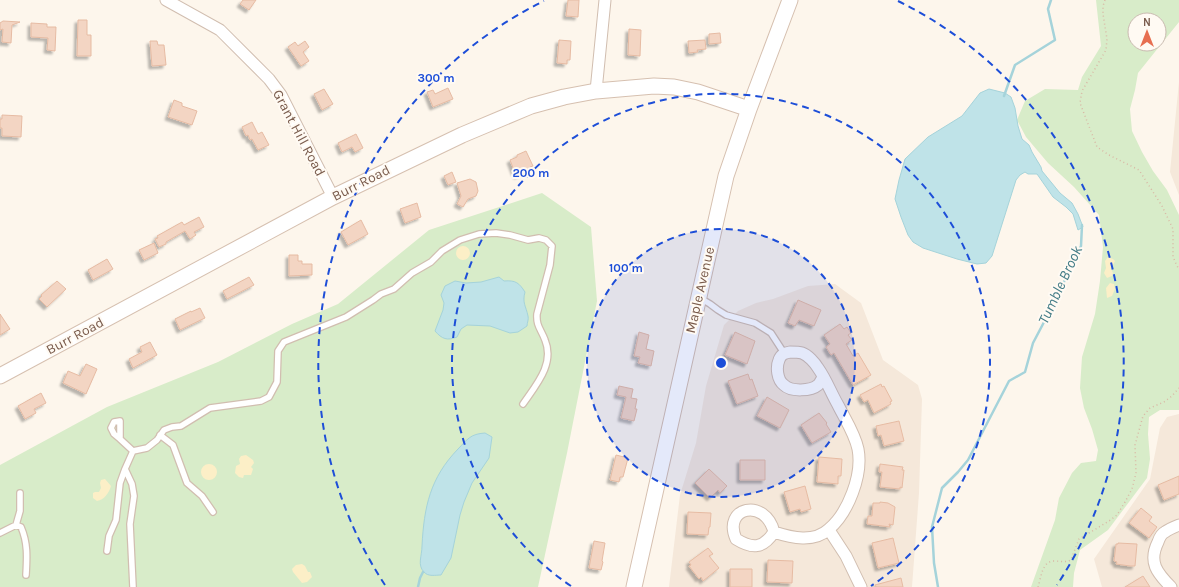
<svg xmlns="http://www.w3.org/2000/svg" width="1179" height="587" viewBox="0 0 1179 587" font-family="Karla,sans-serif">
<defs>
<filter id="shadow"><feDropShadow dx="-3" dy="3" stdDeviation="1" flood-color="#0004"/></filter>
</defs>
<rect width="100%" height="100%" fill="#fdf6ec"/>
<!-- residential -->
<path fill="#f5e8da" d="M 1179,82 L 1179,195 L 1170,172 Z
M 835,284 L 861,303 L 883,360 L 918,385 L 922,399 L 919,493 L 912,587 L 669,587 L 680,495 L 696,443 L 706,386 L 724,325 L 738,311 L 756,303 L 773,299 L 808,286 Z
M 1179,414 L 1179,587 L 1102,587 L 1094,559 L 1150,479 L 1160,428 L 1167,417 Z"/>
<!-- green -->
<path fill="#d8ecc9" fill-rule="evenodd" d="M 1096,0 L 1179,0 L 1179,22 L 1138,73 L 1135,90 L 1130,109 L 1132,131 L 1142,152 L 1153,171 L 1167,190 L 1179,215 L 1179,410 L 1160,410 L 1149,417 L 1148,434 L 1150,459 L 1147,478 L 1108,530 L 1080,550 L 1074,573 L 1073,587 L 1031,587 L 1055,520 L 1059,498 L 1072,473 L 1081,463 L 1096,461 L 1098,450 L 1092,429 L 1084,408 L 1080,388 L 1082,357 L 1095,314 L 1100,281 L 1103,247 L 1099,215 L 1074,187 L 1048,163 L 1026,137 L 1017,120 L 1025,101 L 1045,89 L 1078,90 L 1082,77 L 1101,46 ZM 1135,20 L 1159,20 L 1159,44 L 1135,44 Z
M 542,193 L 591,227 L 597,301 L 567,453 L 538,587 L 0,587 L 0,465 L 107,407 L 218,362 L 292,324 L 338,304 L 429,230 Z"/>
<!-- sand -->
<path fill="#fcefc7" d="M456 253a7 7 0 1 1 14 0a7 7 0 1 1-14 0Z
M 1108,257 L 1113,259 L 1115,261 L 1111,269 L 1113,273 L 1112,276 L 1107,278 L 1104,273 L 1106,268 L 1105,261 Z
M 1110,283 L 1114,284 L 1115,289 L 1112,296 L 1107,298 L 1106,288 Z
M 246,455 L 253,460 L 254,463 L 251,467 L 253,469 L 251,475 L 244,475 L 243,478 L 239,477 L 235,473 L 236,466 L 240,464 L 239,459 L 241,456 Z
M201 472a8 8 0 1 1 16 0a8 8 0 1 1-16 0Z
M 105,479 L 111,486 C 109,493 104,500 97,501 L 93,498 L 93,493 L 95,492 L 99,492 L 101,488 L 100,483 L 101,480 Z
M 302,564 L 305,566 L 308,572 L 310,572 L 312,577 L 307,582 L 302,583 L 293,572 L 292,569 L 296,565 Z"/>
<!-- water -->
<path fill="#bfe3e8" stroke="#a5d3da" d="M 989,89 L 1005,93 L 1011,97 L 1015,108 L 1018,126 L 1022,139 L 1029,145 L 1032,152 L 1041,167 L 1042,171 L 1060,193 L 1072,203 L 1078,214 L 1083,227 L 1078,230 L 1073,214 L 1066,207 L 1053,197 L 1037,174 L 1028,174 L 1025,172 L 1020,175 L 1016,180 L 992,256 L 986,263 L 977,264 L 957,259 L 923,248 L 913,242 L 908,235 L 901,217 L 895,199 L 899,180 L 905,159 L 928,137 L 962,116 L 980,93 Z
M 499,277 L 504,281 C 516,280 519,283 525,292 C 522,303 526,306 528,316 C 529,319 527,323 527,326 L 518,332 L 510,333 L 490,326 L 467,325 L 461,329 L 457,337 C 447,341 442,339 435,331 L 443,310 L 444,303 L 441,295 L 445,286 L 455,281 L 466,283 L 481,282 Z
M 485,433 L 492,437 L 489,458 L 472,483 L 464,502 L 460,515 L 451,558 L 441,575 C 436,575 428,577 424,572 C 417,565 422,556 422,546 C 424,507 430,478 458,449 C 468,439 470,434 485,433 Z"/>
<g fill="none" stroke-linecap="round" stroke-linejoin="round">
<!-- stream -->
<path stroke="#a5d3da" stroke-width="2.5" d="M 1004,96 L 1015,65 L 1055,40 L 1048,9 L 1051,0
M 418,587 L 420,578 L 423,572
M 938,587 L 934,563 L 932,527 L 942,488 L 958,472 L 968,460 L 1009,381 L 1025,372 L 1033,343 L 1053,305 L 1081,246 L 1082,225"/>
</g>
<!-- building -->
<path fill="#f3d5c3" stroke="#e6bba3" filter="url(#shadow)" d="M 243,0 L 256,0 L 249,10 L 240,4 Z
M 568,0 L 579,0 L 578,17 L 566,16 Z
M 78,20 L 87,20 L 87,35 L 91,35 L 91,56 L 77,56 Z
M 3,21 L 20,22 L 12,25 L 11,43 L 2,42 L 3,29 L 0,30 L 0,23 Z
M 31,23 L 47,24 L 47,27 L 56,27 L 55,51 L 47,50 L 48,38 L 31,37 Z
M 629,29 L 641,30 L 640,56 L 628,55 Z
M 720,33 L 721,43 L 709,44 L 709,34 Z
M 559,40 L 571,41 L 570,60 L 567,60 L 567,64 L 557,63 Z
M 705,40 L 706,49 L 697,50 L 698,52 L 689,53 L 688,41 Z
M 150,41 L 157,41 L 158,45 L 164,45 L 166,65 L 152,66 Z
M 305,41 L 309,47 L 303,52 L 309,61 L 301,66 L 288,47 L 295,42 L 298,46 Z
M 448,88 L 453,99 L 433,107 L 427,92 L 433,90 L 435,94 Z
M 324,89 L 333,104 L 322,110 L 314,94 Z
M 174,100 L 182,103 L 182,106 L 197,111 L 192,125 L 168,117 Z
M 2,115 L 22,116 L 21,137 L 2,136 L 2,128 L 0,128 L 0,119 L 2,119 Z
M 252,122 L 258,134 L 262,132 L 269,145 L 258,150 L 252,139 L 250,140 L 248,135 L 246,136 L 242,127 Z
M 356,134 L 363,148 L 355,152 L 352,147 L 342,152 L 338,143 Z
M 526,151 L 533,166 L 530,167 L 531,170 L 517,176 L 516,173 L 515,173 L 510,160 L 517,157 L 517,155 Z
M 452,172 L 456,182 L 448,185 L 444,176 Z
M 470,179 L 476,182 L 478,191 L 476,196 L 468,199 L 463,207 L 457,204 L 461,196 L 457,183 Z
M 417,203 L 421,217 L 405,223 L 400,209 Z
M 199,217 L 204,227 L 194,232 L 196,235 L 190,239 L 185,231 L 166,242 L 166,244 L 159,247 L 155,239 L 158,238 L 157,236 L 182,222 L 184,225 Z
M 361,220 L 368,234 L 348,245 L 341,232 Z
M 154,243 L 158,253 L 144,260 L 139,250 Z
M 289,255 L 298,255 L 298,261 L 302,261 L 302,264 L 312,264 L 312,275 L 289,276 Z
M 107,259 L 113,269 L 93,280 L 88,270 Z
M 249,277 L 254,285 L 227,299 L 223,291 Z
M 57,281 L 66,289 L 47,307 L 39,299 L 42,296 L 41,295 Z
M 798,300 L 821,310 L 814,326 L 799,320 L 795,326 L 788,323 Z
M 200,308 L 205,318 L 180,330 L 175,319 L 191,311 L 191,312 Z
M 0,314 L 10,329 L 0,335 Z
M 840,324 L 844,329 L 847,327 L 851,333 L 848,335 L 852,340 L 846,344 L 853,356 L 858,353 L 871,375 L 853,385 L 834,353 L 831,355 L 826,347 L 830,344 L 824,335 Z
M 639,332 L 649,335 L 646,349 L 654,351 L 651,366 L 638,363 L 640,357 L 634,356 Z
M 735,332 L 755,341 L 747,364 L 725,355 Z
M 150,342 L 157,355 L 133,368 L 129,359 L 142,352 L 140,347 Z
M 86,364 L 97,369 L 86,394 L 63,383 L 68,371 L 80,376 Z
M 748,374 L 750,380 L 752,379 L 758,396 L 737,404 L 728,381 Z
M 881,384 L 882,387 L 884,386 L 892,401 L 890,402 L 891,404 L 874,413 L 868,400 L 864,402 L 860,395 Z
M 619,386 L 633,389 L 631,398 L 637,399 L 635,409 L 637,409 L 634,421 L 621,418 L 626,397 L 617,395 Z
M 41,393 L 46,403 L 34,409 L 36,413 L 25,419 L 18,406 Z
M 767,397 L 789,410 L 780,428 L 757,416 Z
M 819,413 L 827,423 L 826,424 L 831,432 L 812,443 L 801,425 Z
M 899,421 L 904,441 L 884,446 L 881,435 L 878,436 L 876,426 Z
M 616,455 L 628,458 L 623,477 L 620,477 L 619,482 L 610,480 Z
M 819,457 L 842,459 L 841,476 L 838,476 L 838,484 L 817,482 Z
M 740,460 L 765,460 L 765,480 L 740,480 Z
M 880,464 L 903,467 L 902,470 L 904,470 L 902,488 L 900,487 L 900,489 L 880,487 L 882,472 L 879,472 Z
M 709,469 L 727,486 L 720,493 L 718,490 L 710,498 L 695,483 Z
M 1179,476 L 1179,494 L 1164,500 L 1158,485 Z
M 805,486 L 811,509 L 801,512 L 800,509 L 790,512 L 784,492 Z
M 880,502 L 888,503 L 895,507 L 893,525 L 889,524 L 890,527 L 867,524 L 868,516 L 872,516 L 873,503 L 880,503 Z
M 1141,508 L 1152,517 L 1149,521 L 1157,527 L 1149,538 L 1129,523 Z
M 688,512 L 711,513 L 710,527 L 709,527 L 708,535 L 687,534 Z
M 893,538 L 899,563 L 878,568 L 872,543 Z
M 594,541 L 605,543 L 602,561 L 603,562 L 601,570 L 589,568 Z
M 1118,543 L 1137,544 L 1135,566 L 1130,566 L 1116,564 L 1117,562 L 1114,561 L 1116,544 L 1118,544 Z
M 708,548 L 713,554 L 709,556 L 719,568 L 703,581 L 701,577 L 699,579 L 689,566 L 691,565 L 689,562 Z
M 768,560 L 793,561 L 792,583 L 767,582 Z
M 730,569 L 752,569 L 752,587 L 730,587 Z
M 1143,576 L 1150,587 L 1125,587 Z
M 901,578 L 903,587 L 876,587 L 875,585 Z"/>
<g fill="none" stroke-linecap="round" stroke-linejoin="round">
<!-- lane casing -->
<g stroke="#d1beb0" stroke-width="8">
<path id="lane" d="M 700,298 L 710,304 L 718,310 L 726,315 L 755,323 L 771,333 L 784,353
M 160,435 L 173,445 L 187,483 L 202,496 L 213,512
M 120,439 L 114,434 L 111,428 L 114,422 L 120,421 L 120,439 L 133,451
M 16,525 L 21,527 C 28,543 27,558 26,575
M 0,533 L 16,525 L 20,511 L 20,493
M 107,551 L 109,536 L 116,520 L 120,483 L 125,469
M 133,587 L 130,524 L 134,496 L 132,484 L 125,469 L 133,451 L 147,448 L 157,440 L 164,430 L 172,427 L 181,426 L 210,408 L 261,401 L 269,397 L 277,382 L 278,351 L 284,342 L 346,317 L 373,300 L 381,294 L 394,289 L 412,273 L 431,262 L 442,251 L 460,240 L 479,234 L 496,233 L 510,235 L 528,240 L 539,238 L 546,240 L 552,246 L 550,265 L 537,314 C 536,326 541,329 545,340 C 555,364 536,385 523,404"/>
</g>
<!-- street casing -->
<g stroke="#d1beb0" stroke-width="13">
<path id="street" d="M 166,0 L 220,30 L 269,79 L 281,95 L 333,197
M 596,91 L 605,0
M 829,530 L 846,556 L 861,587
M 774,532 C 765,497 722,507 736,539 C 752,549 763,549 774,532 C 792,538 814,543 829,529 C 848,513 863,475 858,449 C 855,434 845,419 838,405 C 831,393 826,379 818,368 C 815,363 808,355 802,353 C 799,352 794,352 790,352 C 785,353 781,354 779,360 C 776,367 777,380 784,385 C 791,392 811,391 818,385 C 820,383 822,379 823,377
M 1171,587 C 1157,573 1148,562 1158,542 C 1159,539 1161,534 1165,532 C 1169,529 1174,527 1179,525"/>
</g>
<!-- secondary casing -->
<g stroke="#d6c0b0" stroke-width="17">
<path id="secondary" d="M 0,376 L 333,197 L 462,135 L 531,106 L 564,97 L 596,91 L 654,86 L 674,87 L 698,92 L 749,109
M 634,587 L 726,176 L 749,109 L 790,0"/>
</g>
<!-- path -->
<path stroke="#d9b8a5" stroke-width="1.5" stroke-dasharray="1 3" stroke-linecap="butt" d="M 1105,0 L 1103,6 L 1103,14 L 1107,39 L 1106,50 L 1082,91 L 1080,103 L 1097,147 L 1109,155 L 1139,170 L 1162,206 L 1173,229 L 1173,257 L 1179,270
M 1038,587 C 1041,578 1042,561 1054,561 C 1061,561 1065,563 1071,560 L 1079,539 L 1109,521 L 1117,515 L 1125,502 L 1132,489 L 1136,473 L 1135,445 L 1143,416 L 1150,408 L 1164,402 L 1172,396 L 1179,388"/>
<!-- lane -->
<use href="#lane" stroke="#fff" stroke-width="5.5"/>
<!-- street -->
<use href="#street" stroke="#fff" stroke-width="11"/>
<!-- secondary -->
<use href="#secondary" stroke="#fff" stroke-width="15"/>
</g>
<!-- distance rings -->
<circle cx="721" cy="363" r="134" fill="#1d4ed8" fill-opacity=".12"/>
<g fill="none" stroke="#1d4ed8" stroke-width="2" stroke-dasharray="7 5">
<circle cx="721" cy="363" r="134"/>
<path d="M571 586A269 269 0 1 1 871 586"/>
<path d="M385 585A403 403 0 0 1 544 1M898 1A403 403 0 0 1 1057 585"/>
</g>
<g text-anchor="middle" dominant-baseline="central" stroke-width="4" stroke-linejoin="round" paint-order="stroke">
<!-- street labels -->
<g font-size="14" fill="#7a5c4d" stroke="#fffaf3">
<text transform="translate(299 133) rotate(62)">Grant Hill Road</text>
<text transform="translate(361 183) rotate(-27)">Burr Road</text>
<text transform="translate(700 290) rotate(-77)">Maple Avenue</text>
<text transform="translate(75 336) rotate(-28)">Burr Road</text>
</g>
<!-- water labels -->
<g font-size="15" font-style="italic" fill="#437c86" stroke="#fffaf3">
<text transform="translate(1060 285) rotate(-65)">Tumble Brook</text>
</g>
</g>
<circle cx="721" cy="363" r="6" fill="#1d4ed8" stroke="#fffaf3" stroke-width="2"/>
<g font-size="12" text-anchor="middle" font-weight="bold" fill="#1d4ed8" stroke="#fffaf3" stroke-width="4" stroke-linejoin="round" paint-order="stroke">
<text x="436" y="82">300 m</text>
<text x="531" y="177">200 m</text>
<text x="626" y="272">100 m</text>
</g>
<!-- north arrow -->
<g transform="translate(1147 32)"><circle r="19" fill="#fffaf3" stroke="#cabbb1"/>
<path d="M0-3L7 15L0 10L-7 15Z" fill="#e76f51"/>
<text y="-6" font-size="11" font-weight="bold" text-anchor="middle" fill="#7a5c4d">N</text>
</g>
</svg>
